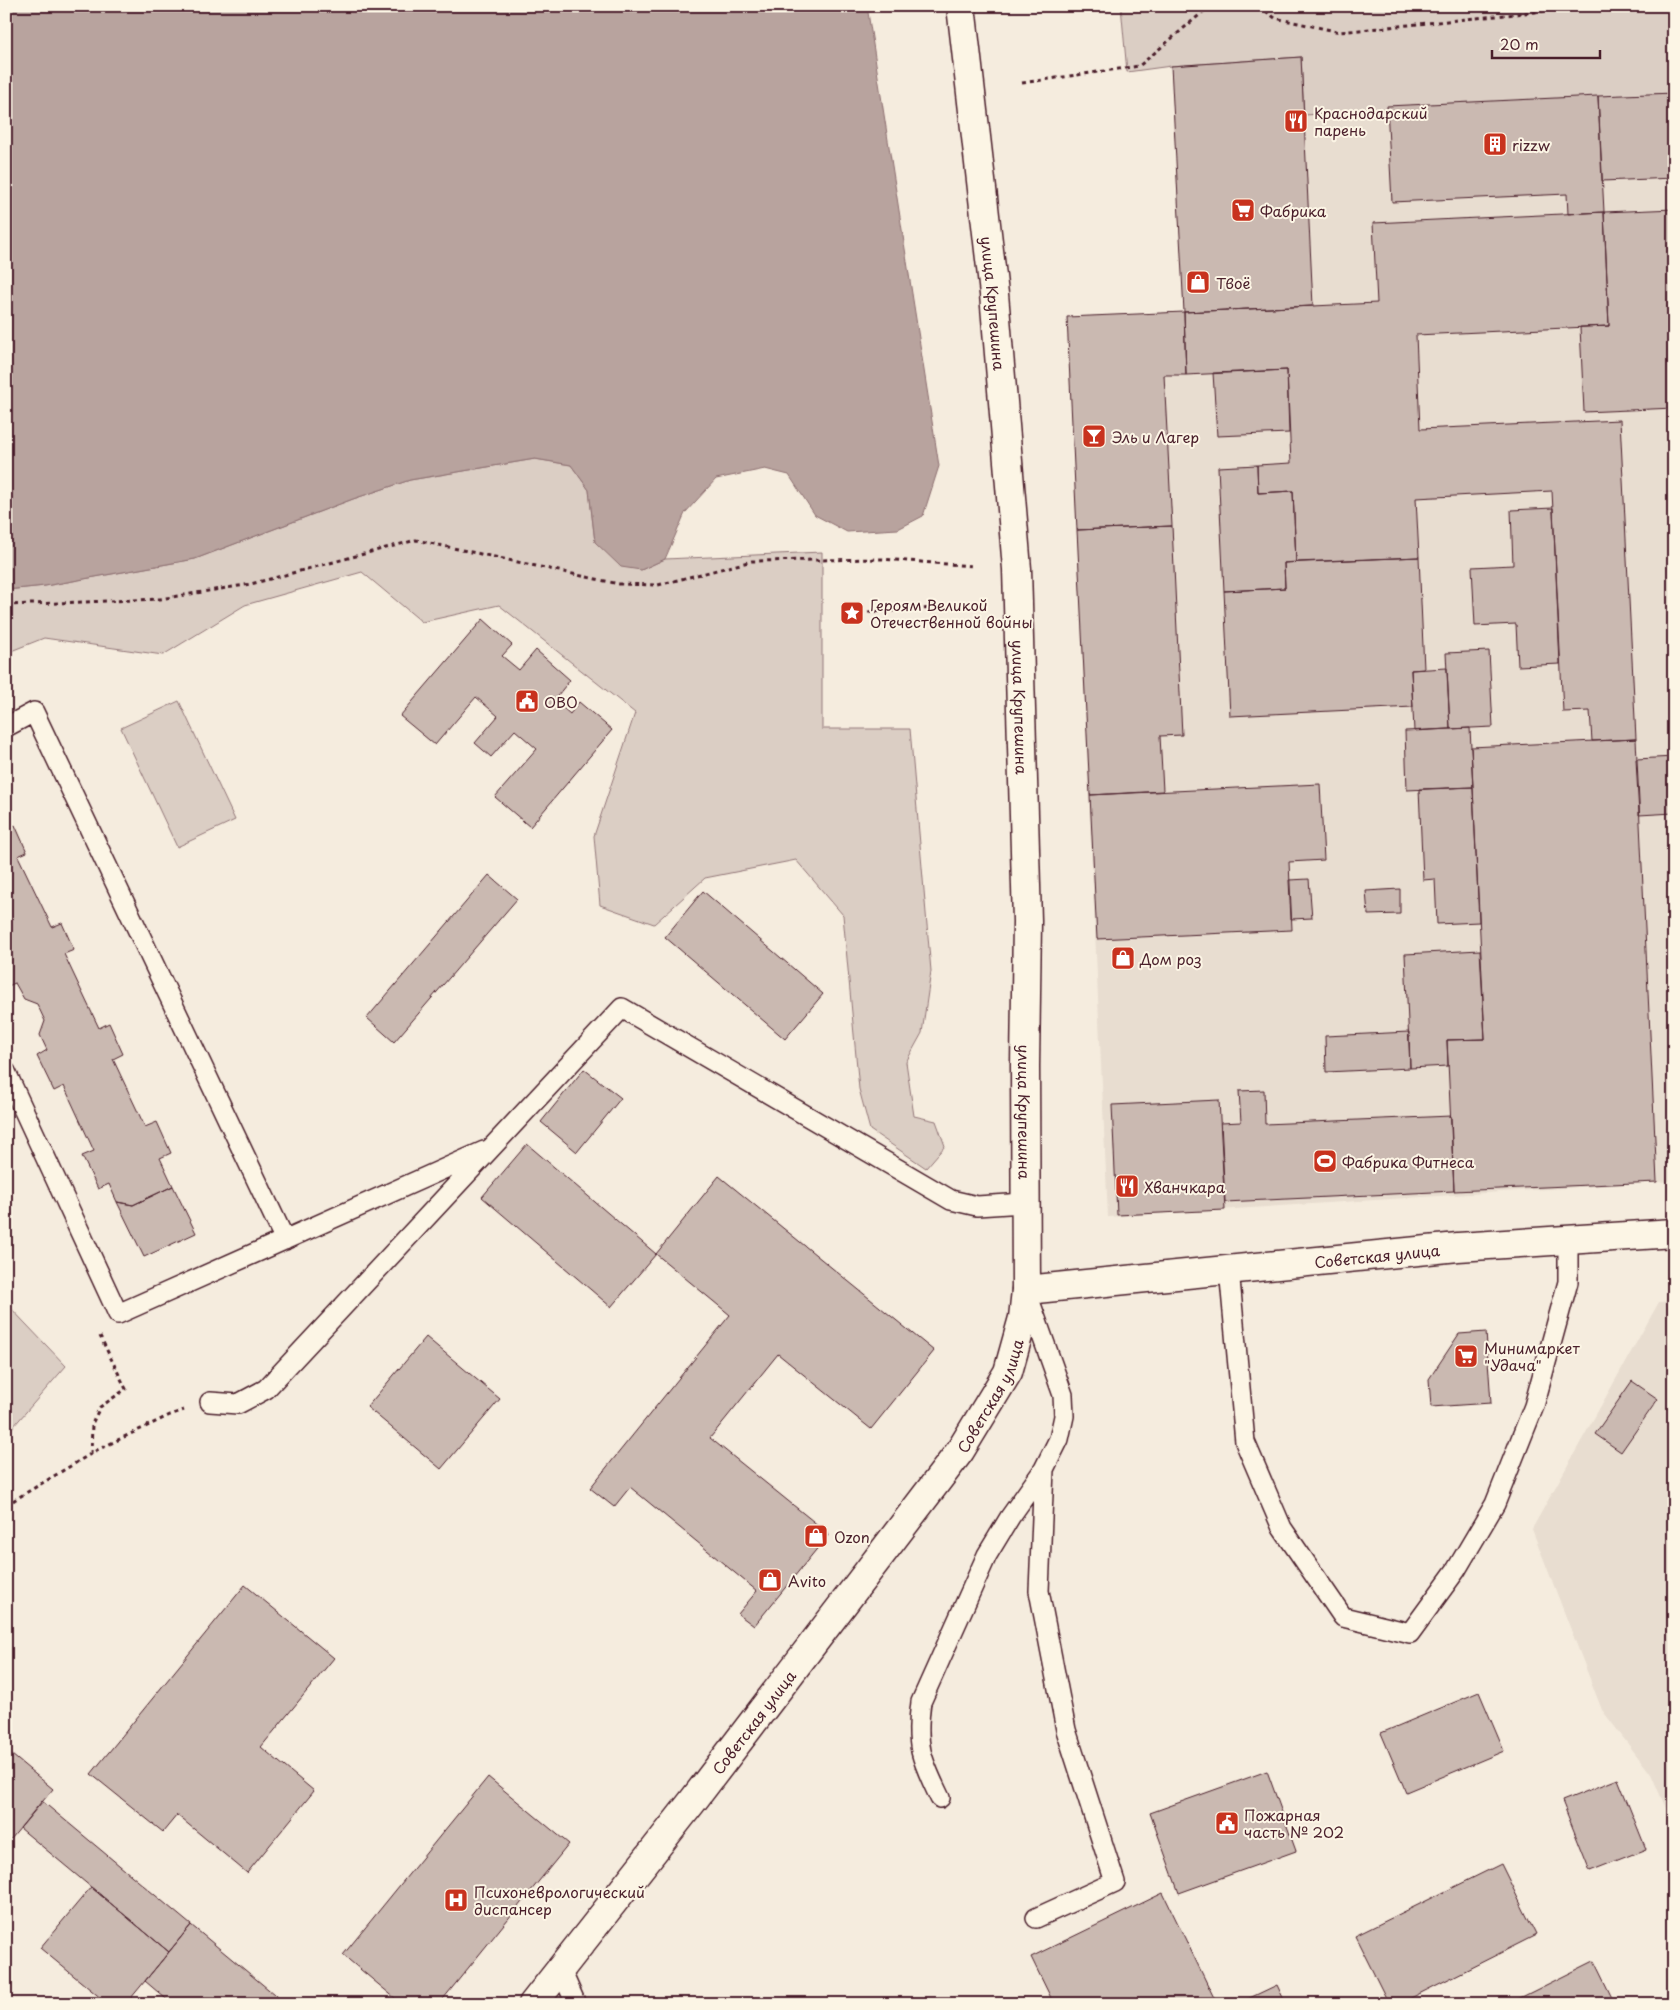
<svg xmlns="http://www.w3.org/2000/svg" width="1680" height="2010" viewBox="0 0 1680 2010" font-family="'Playpen Sans',sans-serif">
<rect width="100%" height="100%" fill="#f5ecde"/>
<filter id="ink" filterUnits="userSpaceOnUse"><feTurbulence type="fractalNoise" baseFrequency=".02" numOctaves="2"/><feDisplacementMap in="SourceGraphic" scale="10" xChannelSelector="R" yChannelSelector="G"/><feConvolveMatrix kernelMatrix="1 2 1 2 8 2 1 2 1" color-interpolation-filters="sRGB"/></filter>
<g filter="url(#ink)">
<!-- built -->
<path fill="#e8ddd0" d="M 1301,57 L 1387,106 L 1674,93 L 1674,1181 L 1108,1217 L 1067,317 L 1184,312 L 1171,66 Z
M 1674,1301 L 1674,1827 L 1651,1774 L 1602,1710 L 1532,1529 L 1659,1302 Z"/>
<!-- green -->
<path fill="#dbcec4" stroke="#927678" d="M 1121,6 L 1674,6 L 1674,93 L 1304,115 L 1301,57 L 1171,66 L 1127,72 Z
M 535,459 L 571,465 L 589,490 L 595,542 L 641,570 L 665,559 L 822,552 L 822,729 L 910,729 L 931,971 L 922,1033 L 906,1062 L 914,1116 L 936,1121 L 945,1146 L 926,1168 L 870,1130 L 859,1089 L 843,915 L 796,860 L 705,878 L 654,924 L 600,905 L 594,836 L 635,713 L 499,605 L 422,622 L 362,572 L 245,605 L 163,655 L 44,638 L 6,653 L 6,590 L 45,586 L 195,559 L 353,499 L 410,480 Z
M 179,701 L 235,820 L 177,847 L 121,728 Z
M 6,1303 L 66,1366 L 6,1435 Z"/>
<!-- water -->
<path fill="#b8a39e" stroke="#8c6e70" d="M 6,6 L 867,6 L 939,466 L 923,516 L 898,529 L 847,532 L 815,515 L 789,475 L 765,469 L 716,479 L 685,513 L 665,559 L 641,570 L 621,567 L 595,542 L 589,490 L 571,465 L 535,459 L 410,480 L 353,499 L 195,559 L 45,586 L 6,590 Z"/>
<!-- building -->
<path fill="#cab9b1" stroke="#4a1f2b" d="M 1301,57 L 1313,306 L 1184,312 L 1171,66 Z
M 1674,93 L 1674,178 L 1602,181 L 1598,96 Z
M 1598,96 L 1604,212 L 1568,214 L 1567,194 L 1392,202 L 1387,106 Z
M 1674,209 L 1674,408 L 1584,412 L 1580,327 L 1609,326 L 1604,212 Z
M 1604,212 L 1609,326 L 1416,335 L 1420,429 L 1620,420 L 1636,739 L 1592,741 L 1590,711 L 1563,712 L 1552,491 L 1416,498 L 1419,557 L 1296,562 L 1293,491 L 1258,493 L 1257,465 L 1291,463 L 1287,370 L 1186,375 L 1184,312 L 1377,303 L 1373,223 Z
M 1184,312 L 1186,375 L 1164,375 L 1172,526 L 1077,530 L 1067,317 Z
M 1287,370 L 1289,433 L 1217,436 L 1213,373 Z
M 1257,465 L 1258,493 L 1293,491 L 1296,562 L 1284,563 L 1285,588 L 1224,591 L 1218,467 Z
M 1553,508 L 1560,664 L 1518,666 L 1516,624 L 1475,626 L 1472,567 L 1513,565 L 1511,510 Z
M 1172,526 L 1182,735 L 1160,736 L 1163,791 L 1090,795 L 1077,530 Z
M 1419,557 L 1424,669 L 1411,670 L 1413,707 L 1230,716 L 1224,591 L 1285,588 L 1284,563 Z
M 483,619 L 512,645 L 502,656 L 519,670 L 536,650 L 570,680 L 554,700 L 570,714 L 579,702 L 612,730 L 530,827 L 495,797 L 537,749 L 515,730 L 491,757 L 475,743 L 498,716 L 476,697 L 435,745 L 400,716 Z
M 1489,651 L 1493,727 L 1450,729 L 1446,653 Z
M 1447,668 L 1450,729 L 1414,731 L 1411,670 Z
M 1470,728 L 1473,787 L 1407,790 L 1405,731 Z
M 1636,739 L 1657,1182 L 1454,1191 L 1447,1040 L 1485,1039 L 1471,747 Z
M 1674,757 L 1674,813 L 1639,815 L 1636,759 Z
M 1320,784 L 1324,860 L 1289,862 L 1292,930 L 1097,939 L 1090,795 Z
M 1473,787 L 1479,922 L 1437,924 L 1435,879 L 1423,880 L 1419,789 Z
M 15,825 L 27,852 L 18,856 L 52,927 L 62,923 L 74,950 L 64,954 L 99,1028 L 109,1023 L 123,1054 L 113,1059 L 145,1127 L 157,1122 L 171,1153 L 160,1158 L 173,1186 L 133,1205 L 117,1202 L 109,1184 L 98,1189 L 82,1156 L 94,1151 L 64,1086 L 54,1091 L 37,1056 L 47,1050 L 40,1035 L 45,1021 L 37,1004 L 24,999 L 15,983 L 6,987 L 6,829 Z
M 489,875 L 517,899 L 394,1042 L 367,1018 Z
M 1309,879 L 1312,918 L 1291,919 L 1289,880 Z
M 1400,889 L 1400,914 L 1368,915 L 1366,891 Z
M 703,891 L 823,994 L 785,1039 L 665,937 Z
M 1480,950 L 1485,1039 L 1447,1040 L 1448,1066 L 1410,1068 L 1405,954 Z
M 1409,1032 L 1410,1068 L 1326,1072 L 1325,1036 Z
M 584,1069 L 621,1098 L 577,1152 L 541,1122 Z
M 1264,1090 L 1265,1124 L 1451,1116 L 1454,1191 L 1225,1202 L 1221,1123 L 1241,1122 L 1239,1091 Z
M 1219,1100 L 1225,1210 L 1117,1215 L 1112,1105 Z
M 527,1144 L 656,1254 L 611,1307 L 482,1197 Z
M 719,1176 L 934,1351 L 871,1429 L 778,1354 L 710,1438 L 829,1534 L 754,1626 L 738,1614 L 757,1591 L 630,1487 L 614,1507 L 590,1488 L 730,1315 L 656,1254 Z
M 173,1186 L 196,1233 L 144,1257 L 117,1202 L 133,1205 Z
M 1486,1332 L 1491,1403 L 1431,1407 L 1429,1379 L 1459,1334 Z
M 426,1337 L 500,1399 L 441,1469 L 367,1407 Z
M 1632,1381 L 1658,1399 L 1621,1452 L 1595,1434 Z
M 245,1585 L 334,1658 L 261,1747 L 314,1791 L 247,1873 L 177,1815 L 163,1832 L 91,1774 Z
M 1479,1692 L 1504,1751 L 1406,1792 L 1381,1733 Z
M 6,1750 L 53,1789 L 11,1839 L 6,1835 Z
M 1267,1771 L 1296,1851 L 1179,1893 L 1150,1813 Z
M 488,1777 L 569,1844 L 439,2004 L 402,2004 L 343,1955 Z
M 1618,1779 L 1646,1849 L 1590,1871 L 1562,1801 Z
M 42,1801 L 191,1925 L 169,1952 L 20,1828 Z
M 1501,1864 L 1536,1935 L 1399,2004 L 1389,2004 L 1355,1936 Z
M 91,1887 L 169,1952 L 126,2004 L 108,2004 L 40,1948 Z
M 1163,1893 L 1217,2004 L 1054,2004 L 1031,1957 Z
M 191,1925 L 286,2004 L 172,2004 L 145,1981 Z
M 1594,1961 L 1615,2004 L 1508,2004 Z
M 1277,1985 L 1286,2004 L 1237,2004 Z"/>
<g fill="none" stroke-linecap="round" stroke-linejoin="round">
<!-- lane casing -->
<g stroke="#4a1f2b" stroke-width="22">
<path id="lane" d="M 6,727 L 34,712 L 285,1240
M 6,1072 L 118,1314 L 484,1151
M 1229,1269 L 1245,1442 L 1282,1528 L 1343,1617 L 1410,1633 L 1456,1570 L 1495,1504 L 1534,1406 L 1568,1282 L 1568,1240
M 210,1402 L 238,1404 L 266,1389 L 622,1008 L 951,1200 L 977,1206 L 1025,1203
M 940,1798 C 921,1759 915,1745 921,1702 L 987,1555 L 1010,1517 L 1044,1469 L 1059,1439 L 1064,1416 L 1063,1395 L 1028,1296
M 1036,1918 L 1115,1882 L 1066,1730 L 1039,1591 L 1044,1469
M 561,1970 L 576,2004"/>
</g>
<!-- secondary casing -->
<g stroke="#4a1f2b" stroke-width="31">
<g id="secondary">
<path id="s1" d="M 961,6 L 994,294 L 1017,569 L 1027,921 L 1025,1066 L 1026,1290"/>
</g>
</g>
<!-- primary casing -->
<g stroke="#4a1f2b" stroke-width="31">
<g id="primary">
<path id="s2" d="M 533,2004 L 692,1802 L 960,1451 L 1008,1372 L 1023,1318 L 1026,1290 L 1458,1247 L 1674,1233"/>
</g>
</g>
<!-- path -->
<path stroke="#4a1f2b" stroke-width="3" stroke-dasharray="4 4" stroke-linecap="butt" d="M 1259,6 L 1275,18 L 1340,32 L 1593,6
M 1022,83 L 1139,66 L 1210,6
M 6,605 L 160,599 L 251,584 L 416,540 L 619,584 L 658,585 L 752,561 L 882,559 L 973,566
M 852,613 L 973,606
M 91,1454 L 92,1424 L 100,1407 L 126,1389 L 100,1336
M 6,1505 L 97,1450 L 170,1415 L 184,1410"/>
<!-- lane -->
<use href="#lane" stroke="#fcf5e5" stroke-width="19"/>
<!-- secondary -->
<use href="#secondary" stroke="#fcf5e5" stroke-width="28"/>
<!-- primary -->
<use href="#primary" stroke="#fcf5e5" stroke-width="28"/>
</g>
</g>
<!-- icons -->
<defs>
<g id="restaurant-square" transform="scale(1.25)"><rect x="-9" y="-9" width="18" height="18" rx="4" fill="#c8321e" stroke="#fcf5e5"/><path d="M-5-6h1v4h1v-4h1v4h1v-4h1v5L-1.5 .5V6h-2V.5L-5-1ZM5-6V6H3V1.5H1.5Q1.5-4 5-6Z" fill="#fff"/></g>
<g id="building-square" transform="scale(1.25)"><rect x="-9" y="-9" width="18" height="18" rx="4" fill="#c8321e" stroke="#fcf5e5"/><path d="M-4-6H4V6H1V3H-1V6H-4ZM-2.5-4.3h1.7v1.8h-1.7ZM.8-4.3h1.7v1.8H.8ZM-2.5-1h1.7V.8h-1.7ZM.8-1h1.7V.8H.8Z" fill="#fff"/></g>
<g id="supermarket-square" transform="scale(1.25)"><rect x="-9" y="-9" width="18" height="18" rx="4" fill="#c8321e" stroke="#fcf5e5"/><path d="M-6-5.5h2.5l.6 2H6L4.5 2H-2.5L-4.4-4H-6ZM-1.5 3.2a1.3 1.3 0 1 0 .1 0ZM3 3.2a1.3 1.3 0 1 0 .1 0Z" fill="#fff"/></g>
<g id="shop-square" transform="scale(1.25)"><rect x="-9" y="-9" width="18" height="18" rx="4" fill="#c8321e" stroke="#fcf5e5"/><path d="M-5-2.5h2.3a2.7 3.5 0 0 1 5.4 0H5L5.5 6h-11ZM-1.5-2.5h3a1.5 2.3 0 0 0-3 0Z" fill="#fff"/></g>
<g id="bar-square" transform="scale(1.25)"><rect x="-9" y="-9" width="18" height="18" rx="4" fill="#c8321e" stroke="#fcf5e5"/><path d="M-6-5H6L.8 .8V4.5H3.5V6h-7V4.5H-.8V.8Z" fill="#fff"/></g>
<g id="sight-square" transform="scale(1.25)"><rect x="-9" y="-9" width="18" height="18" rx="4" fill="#c8321e" stroke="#fcf5e5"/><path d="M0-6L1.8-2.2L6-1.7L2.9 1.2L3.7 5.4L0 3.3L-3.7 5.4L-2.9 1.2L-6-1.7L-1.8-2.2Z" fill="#fff"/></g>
<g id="civic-square" transform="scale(1.25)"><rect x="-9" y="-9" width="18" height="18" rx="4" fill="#c8321e" stroke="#fcf5e5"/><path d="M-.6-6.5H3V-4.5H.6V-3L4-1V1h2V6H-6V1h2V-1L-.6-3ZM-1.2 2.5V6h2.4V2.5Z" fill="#fff"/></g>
<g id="stadium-square" transform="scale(1.25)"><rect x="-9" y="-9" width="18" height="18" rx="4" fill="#c8321e" stroke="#fcf5e5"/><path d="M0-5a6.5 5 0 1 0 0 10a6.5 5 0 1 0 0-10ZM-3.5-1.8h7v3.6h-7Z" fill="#fff"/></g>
<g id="hospital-square" transform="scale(1.25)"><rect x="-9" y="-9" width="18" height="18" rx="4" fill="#c8321e" stroke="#fcf5e5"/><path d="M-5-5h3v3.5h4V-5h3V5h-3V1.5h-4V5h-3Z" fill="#fff"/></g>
</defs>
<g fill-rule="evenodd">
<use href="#restaurant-square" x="1296" y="121"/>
<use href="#building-square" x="1495" y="144"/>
<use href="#supermarket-square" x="1243" y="210"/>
<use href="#shop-square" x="1198" y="282"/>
<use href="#bar-square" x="1094" y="436"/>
<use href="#sight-square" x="852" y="613"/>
<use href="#civic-square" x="527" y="701"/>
<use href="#shop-square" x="1123" y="958"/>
<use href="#stadium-square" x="1325" y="1161"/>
<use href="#restaurant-square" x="1127" y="1186"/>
<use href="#supermarket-square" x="1466" y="1356"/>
<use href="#shop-square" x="816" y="1536"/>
<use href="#shop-square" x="770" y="1580"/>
<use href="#civic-square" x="1227" y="1823"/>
<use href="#hospital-square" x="456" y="1900"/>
</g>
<g text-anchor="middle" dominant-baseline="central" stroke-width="4" stroke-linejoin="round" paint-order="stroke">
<!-- poi labels -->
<g font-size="15" fill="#4a1f2b" stroke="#fcf5e5" text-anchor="start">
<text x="1314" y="112">Краснодарский<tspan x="1314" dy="17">парень</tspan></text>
<text x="1512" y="144">rizzw</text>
<text x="1260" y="210">Фабрика</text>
<text x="1216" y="282">Твоё</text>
<text x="1112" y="436">Эль и Лагер</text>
<text x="870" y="604">Героям Великой<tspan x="870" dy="17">Отечественной войны</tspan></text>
<text x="544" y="701">ОВО</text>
<text x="1140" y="958">Дом роз</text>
<text x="1342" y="1161">Фабрика Фитнеса</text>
<text x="1144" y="1186">Хванчкара</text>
<text x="1484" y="1347">Минимаркет<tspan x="1484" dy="17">"Удача"</tspan></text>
<text x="834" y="1536">Ozon</text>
<text x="788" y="1580">Avito</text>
<text x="1244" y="1814">Пожарная<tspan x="1244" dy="17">часть № 202</tspan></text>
<text x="474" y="1891">Психоневрологический<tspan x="474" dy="17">диспансер</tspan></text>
</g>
<!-- street labels -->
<g font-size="15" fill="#4a1f2b" stroke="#fcf5e5">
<text stroke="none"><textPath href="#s1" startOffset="299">улица Крупешина</textPath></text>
<text stroke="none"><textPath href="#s1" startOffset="704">улица Крупешина</textPath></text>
<text stroke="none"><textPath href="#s1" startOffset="1109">улица Крупешина</textPath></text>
<text stroke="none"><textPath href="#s2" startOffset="1228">Советская улица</textPath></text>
<text stroke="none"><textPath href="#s2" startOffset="762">Советская улица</textPath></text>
<text stroke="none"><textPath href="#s2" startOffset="358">Советская улица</textPath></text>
</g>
</g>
<!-- margin -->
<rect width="1680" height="2010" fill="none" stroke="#fcf5e5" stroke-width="25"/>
<rect x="12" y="12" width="1655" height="1985" fill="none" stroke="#4a1f2b" stroke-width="2" filter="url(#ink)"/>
<!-- scale -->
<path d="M1492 50v8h108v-8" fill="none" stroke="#4a1f2b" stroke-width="2.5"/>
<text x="1500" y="50" font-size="15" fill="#4a1f2b" stroke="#fcf5e5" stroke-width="4" paint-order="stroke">20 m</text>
</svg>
